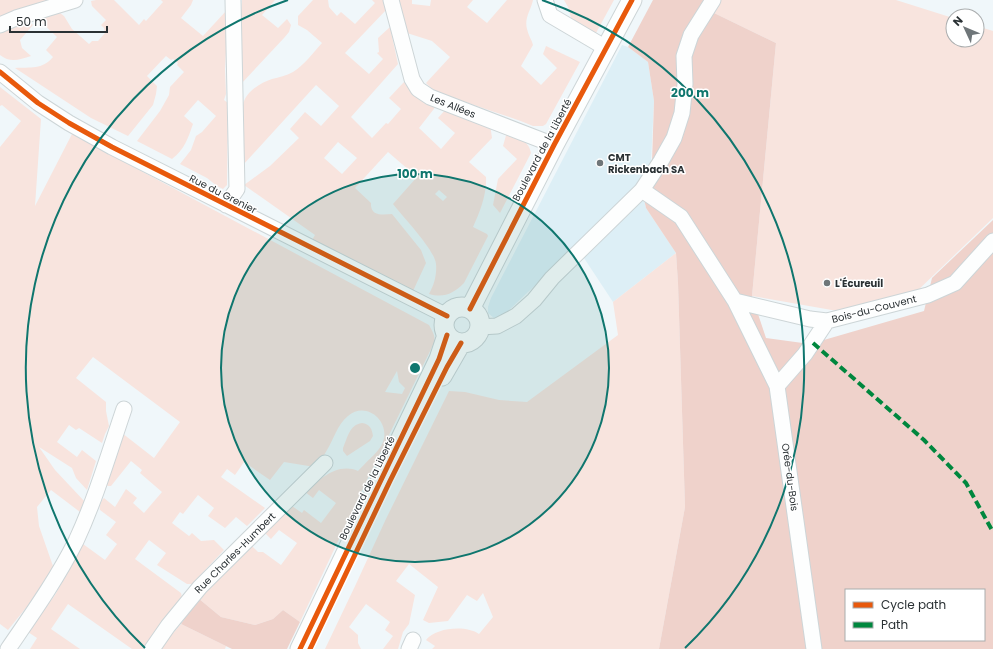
<svg xmlns="http://www.w3.org/2000/svg" width="993" height="649" viewBox="0 0 993 649" font-family="Poppins,sans-serif">
<rect width="100%" height="100%" fill="#f0f7fa"/>
<!-- built -->
<path fill="#ddeff6" d="M 622,45 L 628,47 L 648,62 L 654,101 L 651,162 L 646,180 L 506,313 L 498,317 L 494,318 L 488,313 L 488,307 L 491,298 Z
M 643,195 L 646,208 L 676,253 L 613,302 L 582,255 Z"/>
<!-- green -->
<path fill="#f8e4de" fill-rule="evenodd" d="M 0,0 L 53,0 L 0,18 Z
M 96,0 L 114,0 L 139,25 L 144,19 L 146,21 L 163,2 L 161,0 L 193,0 L 191,5 L 181,18 L 203,36 L 226,11 L 228,17 L 225,69 L 226,94 L 224,100 L 228,103 L 227,185 L 223,189 L 217,186 L 207,178 L 180,164 L 191,150 L 196,136 L 202,132 L 216,116 L 198,100 L 184,116 L 193,124 C 188,138 185,149 172,159 L 137,141 L 160,111 L 169,95 L 170,87 L 184,72 L 177,65 L 178,63 L 173,59 L 171,60 L 166,56 L 147,76 L 157,86 L 156,94 L 153,105 L 128,136 L 91,118 L 15,68 C 31,67 42,70 53,57 L 46,50 L 57,37 L 38,19 L 60,13 L 64,16 L 72,29 L 89,44 L 92,41 L 98,41 L 105,33 L 104,28 L 101,25 L 106,20 L 92,6 L 91,1 Z
M 242,0 L 275,0 L 262,15 L 278,28 L 287,19 L 291,25 L 289,32 L 284,38 L 241,84 L 240,30 Z
M 313,0 L 328,0 L 329,7 L 337,16 L 341,12 L 355,24 L 375,3 L 372,0 L 384,0 L 387,9 L 345,53 L 369,74 L 383,59 L 377,53 L 379,52 L 378,38 L 390,27 L 398,64 L 351,117 L 372,138 L 386,123 L 388,124 L 401,109 L 389,98 L 404,82 L 411,91 L 437,105 L 419,128 L 441,149 L 455,133 L 438,118 L 446,109 L 490,124 L 492,138 L 469,162 L 486,177 C 487,194 480,212 473,227 L 487,234 L 488,236 L 464,283 C 453,294 444,298 429,294 C 434,285 437,275 436,264 C 435,250 403,217 393,204 L 417,177 L 388,152 L 355,188 L 371,203 C 370,216 382,215 392,214 L 421,250 L 426,263 L 413,291 L 312,240 L 315,235 L 244,185 L 270,166 L 299,138 L 290,129 L 305,112 L 321,126 L 339,106 L 316,85 L 243,165 L 243,105 C 245,92 260,83 272,79 C 279,77 286,76 293,72 C 304,65 313,53 322,43 L 307,30 L 298,25 L 298,16 ZM 338,142 L 357,158 L 342,174 L 324,158 ZM 439,190 L 447,197 L 443,201 L 435,194 Z
M 399,0 L 412,0 L 412,4 L 430,6 L 431,0 L 473,0 L 467,7 L 487,23 L 507,0 L 533,0 C 531,10 524,18 527,29 C 528,35 532,40 533,45 L 521,66 L 541,85 L 557,68 L 543,54 L 546,46 L 580,62 L 546,124 L 543,126 L 533,126 C 514,118 494,112 474,105 C 459,99 437,96 426,83 L 450,57 L 432,41 L 407,33 Z
M 564,0 L 614,0 L 596,33 L 572,21 L 568,7 Z
M 720,0 L 896,0 L 953,18 L 953,40 L 977,40 L 977,26 L 993,31 L 993,218 L 913,295 L 843,312 L 752,296 L 776,43 L 712,12 Z
M 30,22 L 33,25 L 20,40 L 22,48 L 31,56 C 19,60 10,63 0,55 L 0,33 Z
M 0,87 L 41,119 L 35,206 L 72,134 L 429,325 C 432,331 436,336 434,343 L 363,488 L 300,622 L 283,610 L 273,619 L 255,625 L 221,617 L 198,598 L 251,545 L 258,552 L 263,552 L 281,565 L 297,543 L 279,530 L 271,539 L 264,532 L 292,506 L 302,513 L 304,510 L 321,523 L 336,503 L 319,490 L 313,498 L 305,492 C 319,480 337,462 358,471 C 364,464 377,453 381,446 C 394,424 367,399 348,416 C 337,425 334,439 327,450 C 324,456 319,462 315,467 L 284,462 L 270,480 L 244,462 L 235,475 L 227,469 L 221,477 L 265,508 L 247,526 L 236,517 L 225,528 L 208,516 L 214,508 L 198,495 L 183,514 L 180,512 L 172,523 L 189,536 L 192,533 L 201,541 L 214,540 L 224,550 L 192,584 L 187,584 L 157,565 L 166,553 L 149,540 L 135,559 L 181,593 L 182,597 L 145,649 L 132,649 L 68,604 L 51,629 L 80,649 L 30,649 L 37,638 L 28,632 L 55,595 L 83,544 L 105,560 L 117,544 L 106,535 L 116,522 L 100,510 C 99,506 101,501 104,498 L 115,507 L 126,489 L 137,498 L 133,503 L 144,513 L 162,492 L 140,473 L 142,470 L 131,461 L 111,486 L 108,486 L 105,484 L 122,433 L 154,458 L 180,422 L 93,357 L 76,378 L 106,402 L 106,411 L 109,426 L 105,434 L 102,443 L 79,428 L 76,430 L 69,425 L 57,442 L 77,457 L 82,450 L 96,461 L 87,490 L 76,478 L 72,468 L 39,447 L 55,470 L 86,503 L 80,512 L 51,490 L 37,507 L 39,526 L 54,569 L 38,593 L 8,630 L 0,624 L 0,147 L 21,121 L 2,105 L 0,106 ZM 397,371 L 399,382 L 405,388 L 402,394 L 385,392 Z
M 507,132 C 517,137 529,140 531,153 L 500,213 L 493,205 L 498,179 L 517,159 L 503,146 Z
M 676,253 L 678,283 L 685,507 L 659,649 L 432,649 L 435,646 L 426,640 C 436,627 467,625 479,634 L 493,617 L 483,593 L 477,601 L 467,595 L 448,621 L 429,623 L 423,620 L 438,587 L 409,564 L 396,581 L 415,595 L 409,624 L 403,632 L 398,649 L 383,649 L 393,636 L 385,630 L 390,622 L 366,604 L 349,627 L 358,635 L 358,643 L 361,649 L 325,649 L 356,584 L 385,521 L 449,391 L 465,392 L 499,400 L 527,402 L 618,335 L 613,302 Z
M 362,423 C 370,424 372,429 373,436 L 370,441 L 347,456 L 343,451 L 343,448 C 348,437 349,425 362,423 Z
M 181,624 L 226,646 L 225,649 L 159,649 Z"/>
<!-- forest -->
<path fill="#efd2cb" fill-rule="evenodd" d="M 653,0 L 710,0 L 712,12 L 776,43 L 752,296 L 766,338 L 810,344 L 924,311 L 932,278 L 993,220 L 993,649 L 659,649 L 685,507 L 678,283 L 676,253 L 646,208 L 642,190 L 652,162 L 654,101 L 648,62 L 628,47 ZM 846,590 L 984,590 L 984,640 L 846,640 Z
M 198,598 L 221,617 L 255,625 L 273,619 L 283,610 L 300,622 L 287,649 L 232,649 L 181,624 Z"/>
<g fill="none" stroke-linecap="round" stroke-linejoin="round">
<!-- minor casing -->
<g stroke="#cdd5d7" stroke-width="17">
<path id="minor" d="M 391,0 L 412,79 L 418,89 L 430,97 L 554,145
M 545,0 L 550,15 L 606,48
M 0,25 L 16,18 L 75,0
M 0,72 L 38,103 L 69,123 L 112,147 L 447,316
M 642,190 L 681,217 L 735,301 L 777,386 L 814,649
M 226,205 L 237,189 L 233,0
M 735,301 L 810,319 L 827,321 L 928,295 L 955,283 L 993,241
M 480,327 L 497,326 L 516,316 L 534,300 L 552,278 L 642,190 L 661,161 L 674,138 L 682,113 L 685,84 L 684,56 L 691,35 L 713,0
M 777,386 L 805,354 L 827,321
M 8,649 C 32,614 57,579 76,541 C 96,498 109,453 124,409
M 152,649 L 168,626 L 200,587 L 325,463
M 409,649 L 413,640"/>
</g>
<!-- major casing -->
<g stroke="#cdd5d7" stroke-width="21">
<path id="major" d="M444 325a18 18 0 1 1 36 0a18 18 0 1 1-36 0Z
M 470,309 L 554,145 L 632,0
M 442,376 L 461,343
M 300,649 L 439,359 L 447,335"/>
</g>
<!-- minor -->
<use href="#minor" stroke="#fdfefe" stroke-width="15"/>
<!-- major -->
<use href="#major" stroke="#fdfefe" stroke-width="19"/>
<!-- quiet -->
<path stroke="#00873e" stroke-width="4" stroke-dasharray="8 4" stroke-linecap="butt" d="M 813,343 L 924,440 L 966,483 L 993,532"/>
<!-- cycleway casing -->
<g stroke="#fff" stroke-width="8">
<path id="cycleway" d="M 0,72 L 38,103 L 69,123 L 112,147 L 447,316
M 470,309 L 554,145 L 632,0
M 300,649 L 439,359 L 447,335
M 310,649 L 390,481 L 447,367 L 461,343"/>
</g>
<!-- cycleway -->
<use href="#cycleway" stroke="#e8590c" stroke-width="5"/>
</g>
<!-- distance rings -->
<circle cx="415" cy="368" r="194" fill="#0f766e" fill-opacity=".12"/>
<g fill="none" stroke="#0f766e" stroke-width="2">
<circle cx="415" cy="368" r="194"/>
<path d="M145 648A389 389 0 0 1 288 0M542 0A389 389 0 0 1 685 648"/>
</g>
<!-- markers -->
<g fill="#6f7679" stroke="#fff" stroke-width="1.5">
<circle cx="600" cy="163" r="4"/>
<circle cx="827" cy="283" r="4"/>
</g>
<g text-anchor="middle" dominant-baseline="central" stroke-width="3" stroke-linejoin="round" paint-order="stroke">
<!-- street labels -->
<g font-size="10" fill="#2a3134" stroke="#fff">
<text transform="translate(453 106) rotate(22)">Les Allées</text>
<text transform="translate(542 150) rotate(-62)">Boulevard de la Liberté</text>
<text transform="translate(223 194) rotate(27)">Rue du Grenier</text>
<text transform="translate(874 309) rotate(-14)">Bois-du-Couvent</text>
<text transform="translate(790 477) rotate(82)">Orée-du-Bois</text>
<text transform="translate(367 488) rotate(-64)">Boulevard de la Liberté</text>
<text transform="translate(235 553) rotate(-45)">Rue Charles-Humbert</text>
</g>
<!-- poi labels -->
<g font-size="10" font-weight="bold" fill="#2a3134" stroke="#fff" text-anchor="start">
<text x="608" y="157">CMT<tspan x="608" dy="12">Rickenbach SA</tspan></text>
<text x="835" y="283">L'Écureuil</text>
</g>
</g>
<circle cx="415" cy="368" r="6" fill="#0f766e" stroke="#fff" stroke-width="2"/>
<g font-size="12" text-anchor="middle" font-weight="bold" fill="#0f766e" stroke="#fff" stroke-width="3" stroke-linejoin="round" paint-order="stroke">
<text x="690" y="97">200 m</text>
<text x="415" y="178">100 m</text>
</g>
<!-- legend -->
<rect x="845" y="589" width="140" height="52" fill="#ffffff" stroke="#aaadae"/>
<rect x="853" y="602" width="20" height="6" fill="#e8590c" stroke="#aaadae"/>
<text x="881" y="609" font-size="12" fill="#2a3134">Cycle path</text>
<rect x="853" y="622" width="20" height="6" fill="#00873e" stroke="#aaadae"/>
<text x="881" y="629" font-size="12" fill="#2a3134">Path</text>
<!-- north arrow -->
<g transform="translate(965 28) rotate(314)"><circle r="19" fill="#ffffff" stroke="#aaadae"/>
<path d="M0-3L7 15L0 10L-7 15Z" fill="#6f7679"/>
<text y="-6" font-size="11" font-weight="bold" text-anchor="middle" fill="#2a3134">N</text>
</g>
<!-- scale -->
<path d="M10 26v6h97v-6" fill="none" stroke="#2a3134" stroke-width="2"/>
<text x="16" y="26" font-size="12" fill="#2a3134" stroke="#ffffff" stroke-width="3" paint-order="stroke">50 m</text>
</svg>
